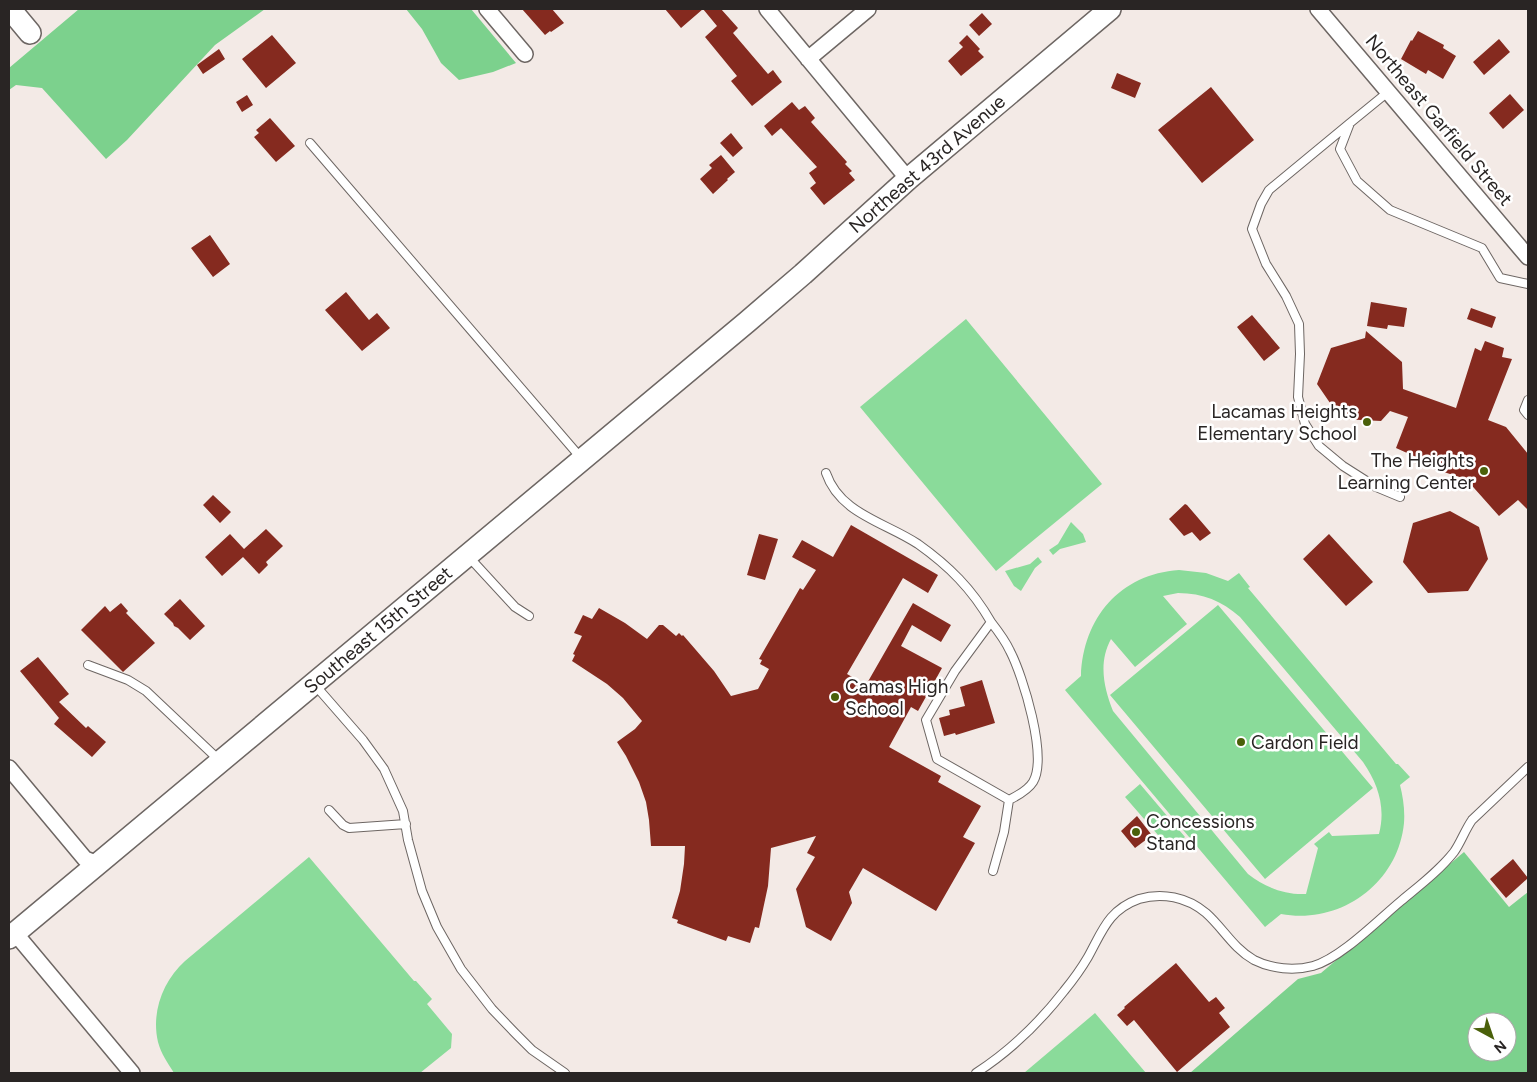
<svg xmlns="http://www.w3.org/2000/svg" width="1537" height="1082" viewBox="0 0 1537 1082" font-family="Figtree,sans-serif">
<rect width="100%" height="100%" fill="#f3eae6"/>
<!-- green -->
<path fill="#8adb9a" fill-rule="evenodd" d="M 966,319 L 1102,484 L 996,571 L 860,407 Z
M 1071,522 L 1083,534 L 1086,542 L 1060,549 L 1053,555 L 1049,550 L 1058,544 Z
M 1038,557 L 1042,562 L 1035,568 L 1021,591 L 1014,586 L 1005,571 L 1030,564 Z
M 1179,570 L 1206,573 L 1228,581 L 1239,573 L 1250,587 L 1248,588 L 1396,764 L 1398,764 L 1410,777 L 1400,785 C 1403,797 1405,810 1404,823 C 1398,884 1340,925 1281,914 L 1265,927 L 1065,690 L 1081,676 C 1083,618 1120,574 1179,570 ZM 1178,593 C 1203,593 1222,601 1240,617 L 1363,762 C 1378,784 1386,807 1379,834 L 1332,836 L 1329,832 L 1314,844 L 1318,848 L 1306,894 C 1284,895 1265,887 1248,874 L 1113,711 C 1104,688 1098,663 1111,639 L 1135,667 L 1187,624 L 1163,596 Z
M 1218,605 L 1373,788 L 1265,879 L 1110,695 Z
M 1140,784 L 1185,837 L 1171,850 L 1125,797 Z
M 309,857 L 414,981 L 416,981 L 432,999 L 427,1004 L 452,1034 L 451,1048 L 420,1073 L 174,1073 C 168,1063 161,1054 158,1042 C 151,1012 163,981 185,961 Z
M 1095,1013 L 1146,1073 L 1024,1073 Z"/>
<!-- forest -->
<path fill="#7cd18d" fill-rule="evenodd" d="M 79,9 L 265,9 L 215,45 L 127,140 L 106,159 L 42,88 L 16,85 L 9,90 L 9,68 Z
M 406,9 L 471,9 L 516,63 L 493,72 L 459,80 L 441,63 L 422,29 Z
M 1464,852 L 1509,907 L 1528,892 L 1528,1073 L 1190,1073 L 1298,979 L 1321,973 ZM 1477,1022 L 1507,1022 L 1507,1052 L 1477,1052 Z"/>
<!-- building -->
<path fill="#852a1f" d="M 522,9 L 552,9 L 564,23 L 551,32 L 550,31 L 545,35 Z
M 665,9 L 721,9 L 738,28 L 733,33 L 756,60 L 768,74 L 773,70 L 782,82 L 752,106 L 731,81 L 737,76 L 705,37 L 717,26 L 703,9 L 681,28 Z
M 982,13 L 992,24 L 979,36 L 969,25 Z
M 1418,31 L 1444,45 L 1443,48 L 1456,56 L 1443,79 L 1428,70 L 1426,74 L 1401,59 L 1411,40 L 1412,41 Z
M 272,35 L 296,63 L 266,88 L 242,59 Z
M 967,35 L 980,49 L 978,51 L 984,57 L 961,76 L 948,61 L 963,47 L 959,43 Z
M 1499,39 L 1510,52 L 1484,75 L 1473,62 Z
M 219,49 L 225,59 L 203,74 L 197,65 Z
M 1117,73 L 1141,83 L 1135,98 L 1111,88 Z
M 1211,87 L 1254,140 L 1202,183 L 1158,130 Z
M 1510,94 L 1524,110 L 1503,129 L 1489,113 Z
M 247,95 L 253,105 L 242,112 L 236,102 Z
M 792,102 L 799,110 L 805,106 L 815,118 L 811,122 L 847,162 L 845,164 L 852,171 L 849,173 L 855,180 L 824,205 L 810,188 L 816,183 L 809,173 L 817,167 L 781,128 L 772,136 L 764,126 Z
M 270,118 L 295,146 L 276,162 L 254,137 L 259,133 L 256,130 Z
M 731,133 L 743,148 L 733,157 L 720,143 Z
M 721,155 L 735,172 L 727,179 L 728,180 L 713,194 L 700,179 L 712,168 L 709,165 Z
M 210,235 L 230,264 L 213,277 L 191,248 Z
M 346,292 L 369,320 L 377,313 L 390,328 L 362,351 L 325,310 Z
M 1371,302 L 1407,308 L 1404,327 L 1388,325 L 1387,329 L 1367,326 Z
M 1471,308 L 1496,317 L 1492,328 L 1467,319 Z
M 1252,315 L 1280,348 L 1264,361 L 1237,327 Z
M 1366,331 L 1402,362 L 1403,389 L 1456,408 L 1475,348 L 1481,351 L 1485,341 L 1504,348 L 1502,357 L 1512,359 L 1488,420 L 1506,427 L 1528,454 L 1528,510 L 1518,500 L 1499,516 L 1466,479 L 1415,463 L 1416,457 L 1396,448 L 1408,417 L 1390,411 L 1381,421 L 1341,419 L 1317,384 L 1331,348 L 1365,338 Z
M 213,495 L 231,512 L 220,523 L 203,505 Z
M 1185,504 L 1187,505 L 1211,533 L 1200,541 L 1192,532 L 1184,536 L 1169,519 Z
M 1450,511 L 1479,527 L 1488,559 L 1468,591 L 1428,593 L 1403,562 L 1413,523 Z
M 851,525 L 938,575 L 928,593 L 903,578 L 847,674 L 866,685 L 913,603 L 951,625 L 941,642 L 912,625 L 901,646 L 942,668 L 918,711 L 911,707 L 889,747 L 941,776 L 938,782 L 981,806 L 963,837 L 975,843 L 936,911 L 863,868 L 849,892 L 852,903 L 831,941 L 806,927 L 796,889 L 815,857 L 807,853 L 816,836 L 771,848 L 768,886 L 759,928 L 755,927 L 750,943 L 728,936 L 726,941 L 677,923 L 678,920 L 672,918 L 680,891 L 684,864 L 685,846 L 651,846 L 649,820 L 646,802 L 639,782 L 626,756 L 617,742 L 635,729 L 642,721 L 623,698 L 607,684 L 572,661 L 575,655 L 573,654 L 582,636 L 574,633 L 583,615 L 592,619 L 599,608 L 625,623 L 647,639 L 659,625 L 663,625 L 676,636 L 679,633 L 682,636 L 683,635 L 714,671 L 731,696 L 758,689 L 769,669 L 760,664 L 762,660 L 759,659 L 800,588 L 803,590 L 816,570 L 792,557 L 802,540 L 833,557 Z
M 266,529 L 283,546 L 266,562 L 268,565 L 259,574 L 243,557 L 222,576 L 205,557 L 230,534 L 244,549 Z
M 759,534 L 778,539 L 765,580 L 747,575 Z
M 1329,534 L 1373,582 L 1346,606 L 1303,559 Z
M 180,599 L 205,626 L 190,640 L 178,628 L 174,626 L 173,623 L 164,614 Z
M 121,603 L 128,611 L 126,613 L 155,643 L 123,672 L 81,630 L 105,606 L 110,612 Z
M 38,657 L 69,694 L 59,702 L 86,728 L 88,726 L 106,742 L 92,757 L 54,724 L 59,718 L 20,671 Z
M 982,680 L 995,723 L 956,735 L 955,733 L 944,736 L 939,718 L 950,715 L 949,710 L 965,706 L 960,687 Z
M 1137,816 L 1151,834 L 1151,836 L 1135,848 L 1121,831 Z
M 1513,859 L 1528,878 L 1506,898 L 1490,879 Z
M 1176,963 L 1209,1002 L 1216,997 L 1225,1008 L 1219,1013 L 1230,1027 L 1177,1072 L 1134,1020 L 1127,1026 L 1117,1015 L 1125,1008 L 1124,1007 Z"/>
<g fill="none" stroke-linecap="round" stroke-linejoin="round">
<!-- lane casing -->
<g stroke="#6d6663" stroke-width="10">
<path id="lane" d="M 1388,92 L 1350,123 L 1340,149 L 1357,181 L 1390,210 L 1482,248 L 1500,278 L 1528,284
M 1350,123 L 1269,190 L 1261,204 L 1252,229 L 1266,264 L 1286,296 L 1299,324 L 1300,354 L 1298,397 L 1305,424 L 1319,446 L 1343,466 L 1376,487 L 1400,497
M 310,143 L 581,458
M 1528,400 L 1524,410 L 1528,415
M 826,473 C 840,514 885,522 918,544 C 949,566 972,589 991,622
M 468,556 L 515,607 L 529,616
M 88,665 L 128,680 L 146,691 L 219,760
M 315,685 L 363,740 L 384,769 L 403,811 L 408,840 L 422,891 L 437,927 L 461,969 L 492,1009 L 515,1033 L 532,1050 L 565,1073
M 329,810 L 343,825 L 349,828 L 406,824
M 993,871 L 1004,832 L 1009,800 L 937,759 L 926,720 L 955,671 L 991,622 C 998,631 1005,640 1010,651 C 1023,676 1048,757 1033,782 C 1028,790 1017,796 1009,800
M 976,1073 C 1010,1051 1039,1023 1064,991 C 1073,980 1081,969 1088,957 C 1102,932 1108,910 1139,899 C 1162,892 1187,897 1206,913 C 1223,928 1233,948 1254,960 C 1272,969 1294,971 1313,966 C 1341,958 1378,920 1401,901 C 1419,886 1439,871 1454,852 C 1461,842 1465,830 1472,820 L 1528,767"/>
</g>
<!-- street casing -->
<g stroke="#6d6663" stroke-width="18">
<path id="street" d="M 487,9 L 525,54
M 767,9 L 908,179
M 1318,9 L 1528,257
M 808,59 L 868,9
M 9,768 L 85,859 L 98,864
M 15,933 L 132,1073"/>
</g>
<!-- secondary casing -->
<g stroke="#6d6663" stroke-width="24">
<path id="secondary" d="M 10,9 L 30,33
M 9,938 L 747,322 L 803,274 L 908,179 L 1110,9"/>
</g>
<!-- lane -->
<use href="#lane" stroke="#fff" stroke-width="8"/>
<!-- street -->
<use href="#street" stroke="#fff" stroke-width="15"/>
<!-- secondary -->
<use href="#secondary" stroke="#fff" stroke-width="21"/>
</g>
<!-- markers -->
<g fill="#4a600a" stroke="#fff" stroke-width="2">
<circle cx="1367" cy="422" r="5"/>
<circle cx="1484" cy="471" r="5"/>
<circle cx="835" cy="697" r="5"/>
<circle cx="1241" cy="742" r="5"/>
<circle cx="1136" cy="832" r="5"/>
</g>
<g text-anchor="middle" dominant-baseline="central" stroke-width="5" stroke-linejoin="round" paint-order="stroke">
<!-- street labels -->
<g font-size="19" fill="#292524" stroke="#fff">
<text transform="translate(1439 120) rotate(50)">Northeast Garfield Street</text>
<text transform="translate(927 164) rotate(-41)">Northeast 43rd Avenue</text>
<text transform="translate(378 630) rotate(-40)">Southeast 15th Street</text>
</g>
<!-- poi labels -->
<g font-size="19" fill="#292524" stroke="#fff" text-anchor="start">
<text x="1357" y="411" text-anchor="end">Lacamas Heights<tspan x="1357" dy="22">Elementary School</tspan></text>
<text x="1474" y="460" text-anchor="end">The Heights<tspan x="1474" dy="22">Learning Center</tspan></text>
<text x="845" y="686">Camas High<tspan x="845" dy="22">School</tspan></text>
<text x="1251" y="742">Cardon Field</text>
<text x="1146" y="821">Concessions<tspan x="1146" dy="22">Stand</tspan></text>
</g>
</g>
<!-- border -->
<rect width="1537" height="1082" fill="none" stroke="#292524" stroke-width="20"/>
<!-- north arrow -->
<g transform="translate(1492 1037) rotate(140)"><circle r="24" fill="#ffffff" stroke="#a9a8a7"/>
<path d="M0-4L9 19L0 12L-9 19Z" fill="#4a600a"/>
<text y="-8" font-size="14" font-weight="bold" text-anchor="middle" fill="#292524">N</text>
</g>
</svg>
